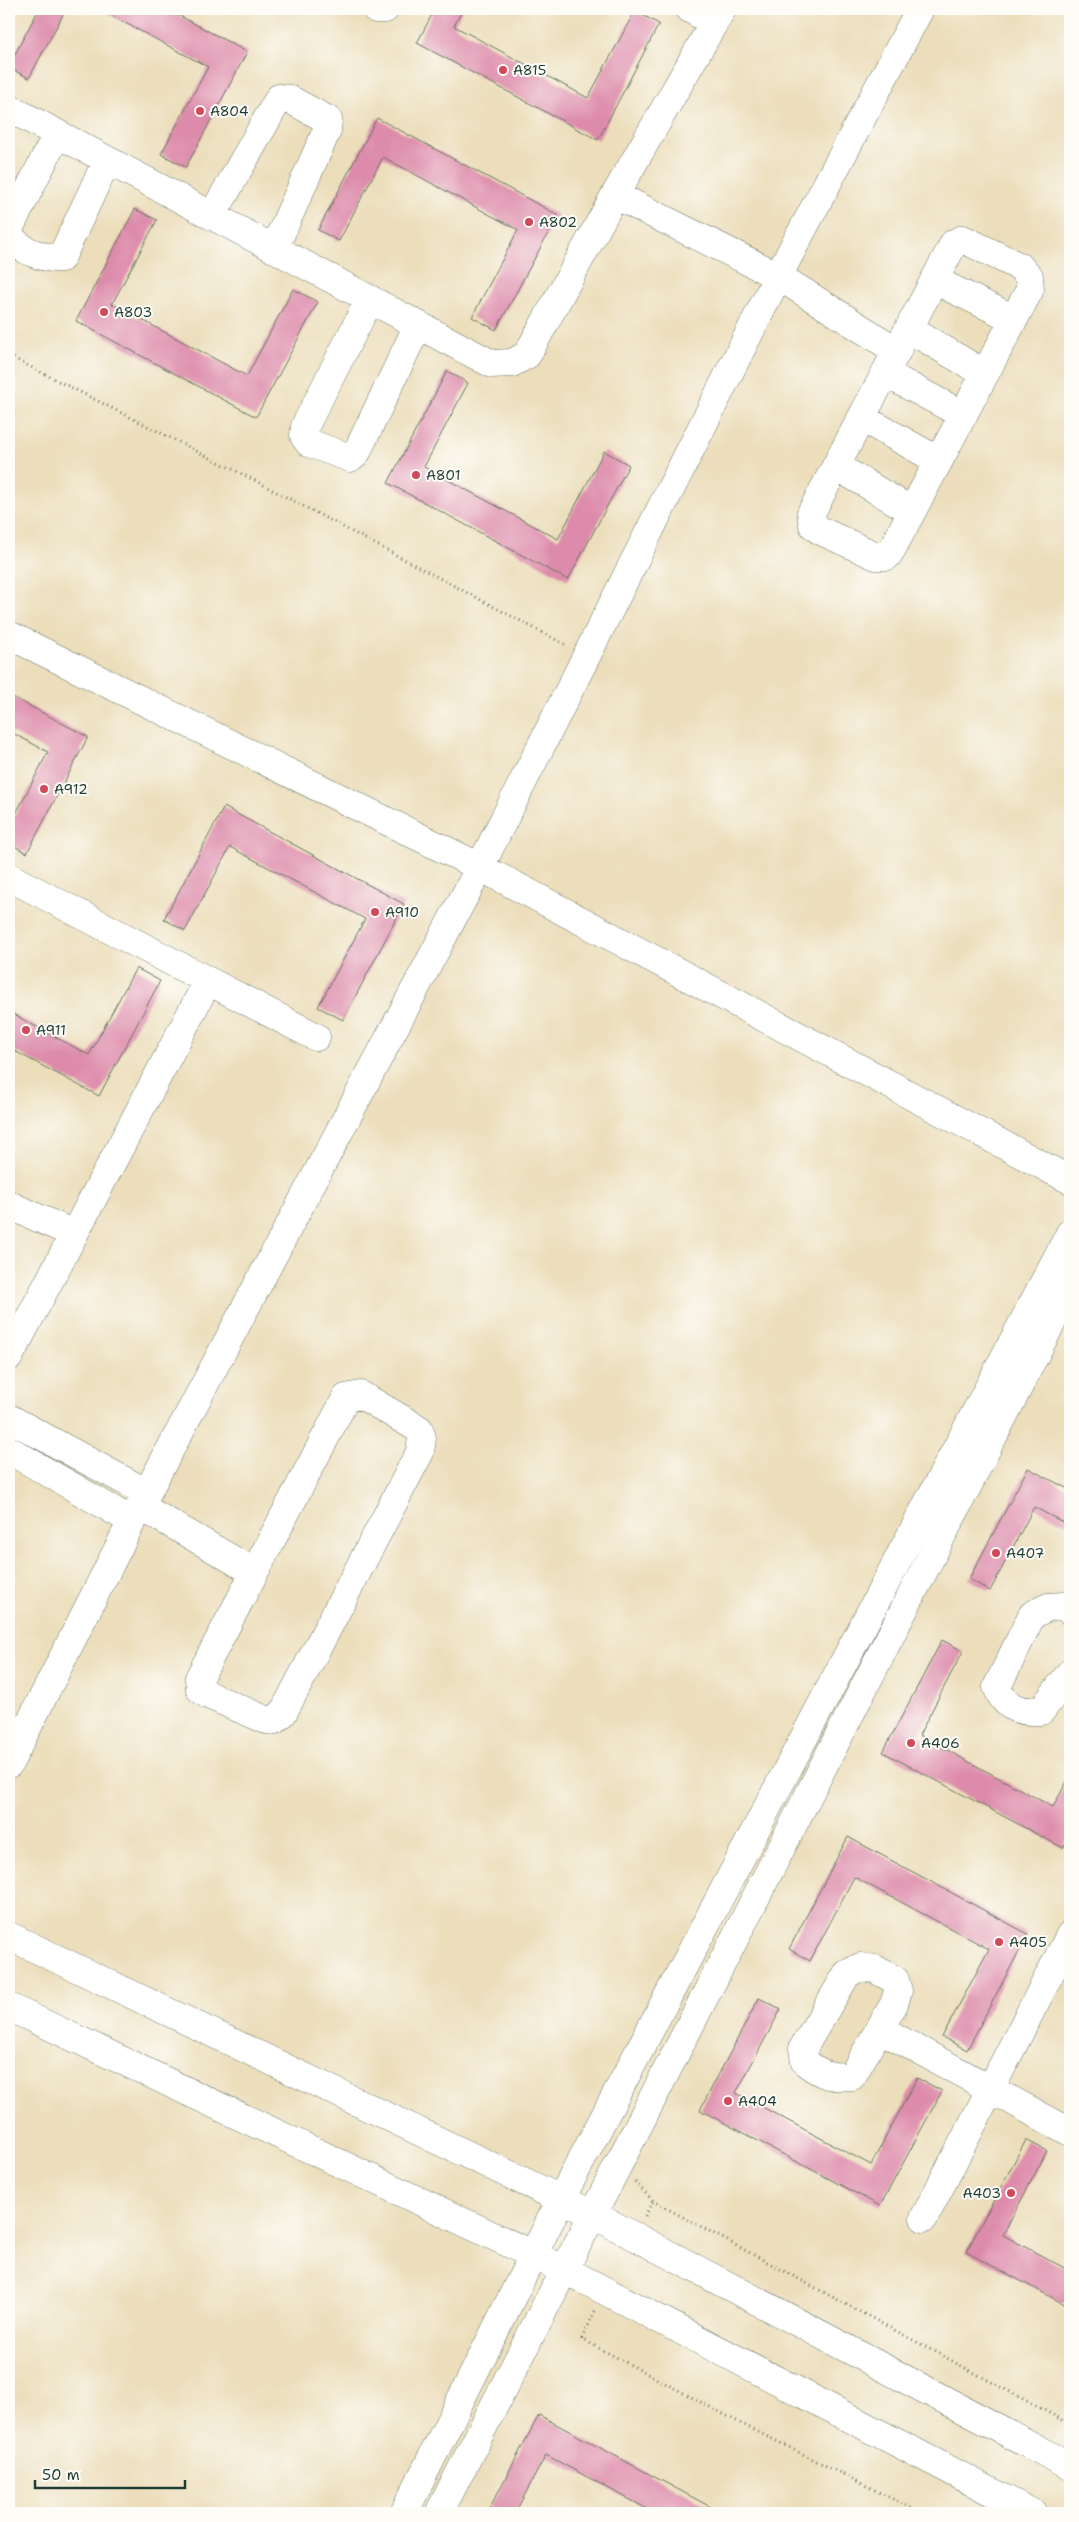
<svg xmlns="http://www.w3.org/2000/svg" width="1079" height="2522" viewBox="0 0 1079 2522" font-family="'Shantell Sans',sans-serif">
<rect width="100%" height="100%" fill="#fdfcf7"/>
<filter id="ink" filterUnits="userSpaceOnUse"><feTurbulence type="fractalNoise" baseFrequency=".02" numOctaves="2"/><feDisplacementMap in="SourceGraphic" scale="10" xChannelSelector="R" yChannelSelector="G"/><feConvolveMatrix kernelMatrix="1 2 1 2 8 2 1 2 1" color-interpolation-filters="sRGB"/></filter>
<filter id="wash" filterUnits="userSpaceOnUse"><feTurbulence type="fractalNoise" baseFrequency=".0096" numOctaves="4" result="noise"/><feDisplacementMap in="SourceGraphic" scale="20" xChannelSelector="R" yChannelSelector="G"/><feGaussianBlur stdDeviation="1.12" result="paint"/><feColorMatrix in="noise" values="0 0 0 0 0 0 0 0 0 0 0 0 0 0 0 0 0 1.4 0 .05"/><feComposite in="paint" operator="in"/></filter>
<g filter="url(#wash)">
<rect width="100%" height="100%" fill="#ecdebb"/>
<g id="blocks">
<!-- building -->
<path fill="#dd8baa" d="M 39,9 L 66,9 L 29,78 L 9,68 L 9,65 Z
M 99,9 L 167,9 L 247,52 L 186,167 L 161,154 L 208,67 Z
M 435,9 L 463,9 L 454,26 L 588,98 L 635,11 L 659,24 L 598,140 L 417,43 Z
M 377,118 L 558,215 L 496,330 L 472,317 L 518,230 L 383,157 L 339,241 L 318,230 Z
M 135,209 L 157,220 L 112,304 L 247,376 L 293,289 L 318,302 L 256,417 L 76,321 Z
M 447,371 L 468,383 L 424,467 L 558,539 L 604,451 L 629,465 L 568,580 L 388,483 Z
M 9,695 L 88,737 L 27,853 L 9,843 L 9,827 L 48,752 L 9,731 Z
M 224,807 L 404,904 L 343,1020 L 318,1007 L 365,919 L 230,847 L 185,931 L 164,919 Z
M 136,968 L 160,981 L 99,1096 L 9,1048 L 9,1012 L 89,1055 Z
M 1028,1468 L 1070,1490 L 1070,1526 L 1034,1507 L 990,1591 L 969,1579 Z
M 942,1640 L 963,1651 L 919,1735 L 1053,1807 L 1070,1776 L 1070,1834 L 1063,1848 L 883,1752 Z
M 848,1837 L 1028,1934 L 967,2050 L 942,2037 L 989,1949 L 854,1877 L 810,1961 L 789,1949 Z
M 759,1998 L 781,2009 L 736,2093 L 871,2165 L 917,2078 L 942,2091 L 880,2206 L 700,2110 Z
M 1026,2140 L 1047,2151 L 1003,2235 L 1070,2271 L 1070,2307 L 966,2252 Z
M 539,2415 L 722,2513 L 655,2513 L 546,2455 L 515,2513 L 487,2513 Z"/>
</g>
</g>
<g filter="url(#ink)">
<use href="#blocks" fill-opacity="0" stroke="#677563" stroke-width="1"/>
<g fill="none" stroke-linecap="round" stroke-linejoin="round">
<!-- minor casing -->
<g stroke="#677563" stroke-width="29">
<path id="minor" d="M 376,9 L 385,9
M 690,9 L 714,23
M 9,108 L 492,364 L 512,363 L 527,355 L 615,195 L 722,9
M 615,195 L 778,276 L 897,351
M 212,216 L 279,98 L 289,99 L 328,120 L 327,130 L 274,249
M 9,234 C 18,250 43,259 61,258 L 107,160
M 9,234 L 11,225 L 57,134
M 963,239 L 1020,267 L 1029,276 L 1030,289 L 892,549 L 887,556 L 876,556 L 819,530 L 813,525 L 811,513 L 954,243 Z
M 934,280 L 1014,319
M 370,299 L 305,426 L 304,436 L 309,443 L 350,458 L 356,454 L 418,325
M 909,329 L 985,374
M 885,373 L 963,415
M 862,418 L 939,461
M 836,466 L 912,511
M 9,635 L 480,867 L 1070,1180
M 9,877 L 316,1037
M 9,1205 L 74,1234
M 9,1357 L 208,981
M 361,1395 L 419,1429 L 422,1438 L 420,1452 L 283,1713 L 275,1720 L 266,1720 L 208,1695 L 200,1689 L 199,1678 L 346,1398 Z
M 9,1418 L 147,1493
M 9,1450 L 132,1521
M 140,1506 L 254,1572
M 1070,1611 L 1064,1606 L 1048,1607 L 1032,1615 L 997,1687 C 1006,1709 1019,1712 1041,1711 L 1070,1673
M 9,1764 L 132,1521 L 480,867 L 778,276 L 920,9
M 9,1936 L 592,2214 L 1070,2466
M 860,1967 L 875,1969 L 895,1980 L 898,1991 L 894,2004 L 852,2076 C 831,2078 822,2075 805,2062 L 803,2048 L 847,1974 Z
M 9,2007 L 563,2269 L 1032,2513
M 880,2029 L 1070,2132
M 924,2218 L 1070,1935
M 404,2513 L 561,2199 L 1070,1233
M 439,2513 L 1070,1287"/>
</g>
<!-- path -->
<path stroke="#677563" stroke-width="3" stroke-dasharray="1 4" stroke-linecap="butt" d="M 9,356 L 252,479 L 566,645
M 635,2182 L 653,2201 L 1070,2424
M 645,2216 L 653,2201
M 595,2311 L 582,2339 L 742,2424 L 921,2513"/>
<!-- minor -->
<use href="#minor" stroke="#fff" stroke-width="28"/>
</g>
</g>
<!-- markers -->
<g fill="#d1495b" stroke="#fdfcf7" stroke-width="2">
<circle cx="503" cy="70" r="5"/>
<circle cx="200" cy="111" r="5"/>
<circle cx="529" cy="222" r="5"/>
<circle cx="104" cy="312" r="5"/>
<circle cx="416" cy="475" r="5"/>
<circle cx="44" cy="789" r="5"/>
<circle cx="375" cy="912" r="5"/>
<circle cx="26" cy="1030" r="5"/>
<circle cx="996" cy="1553" r="5"/>
<circle cx="911" cy="1743" r="5"/>
<circle cx="999" cy="1942" r="5"/>
<circle cx="728" cy="2101" r="5"/>
<circle cx="1011" cy="2193" r="5"/>
</g>
<g text-anchor="middle" dominant-baseline="central" stroke-width="4" stroke-linejoin="round" paint-order="stroke">
<!-- poi labels -->
<g font-size="14" fill="#1f3d34" stroke="#fdfcf7" text-anchor="start">
<text x="513" y="70">A815</text>
<text x="210" y="111">A804</text>
<text x="539" y="222">A802</text>
<text x="114" y="312">A803</text>
<text x="426" y="475">A801</text>
<text x="54" y="789">A912</text>
<text x="385" y="912">A910</text>
<text x="36" y="1030">A911</text>
<text x="1006" y="1553">A407</text>
<text x="921" y="1743">A406</text>
<text x="1009" y="1942">A405</text>
<text x="738" y="2101">A404</text>
<text x="1001" y="2193" text-anchor="end">A403</text>
</g>
</g>
<!-- margin -->
<rect width="1079" height="2522" fill="none" stroke="#fdfcf7" stroke-width="30"/>
<!-- scale -->
<path d="M35 2480v8h150v-8" fill="none" stroke="#1f3d34" stroke-width="2.5"/>
<text x="42" y="2480" font-size="15" fill="#1f3d34" stroke="#fdfcf7" stroke-width="4" paint-order="stroke">50 m</text>
</svg>
